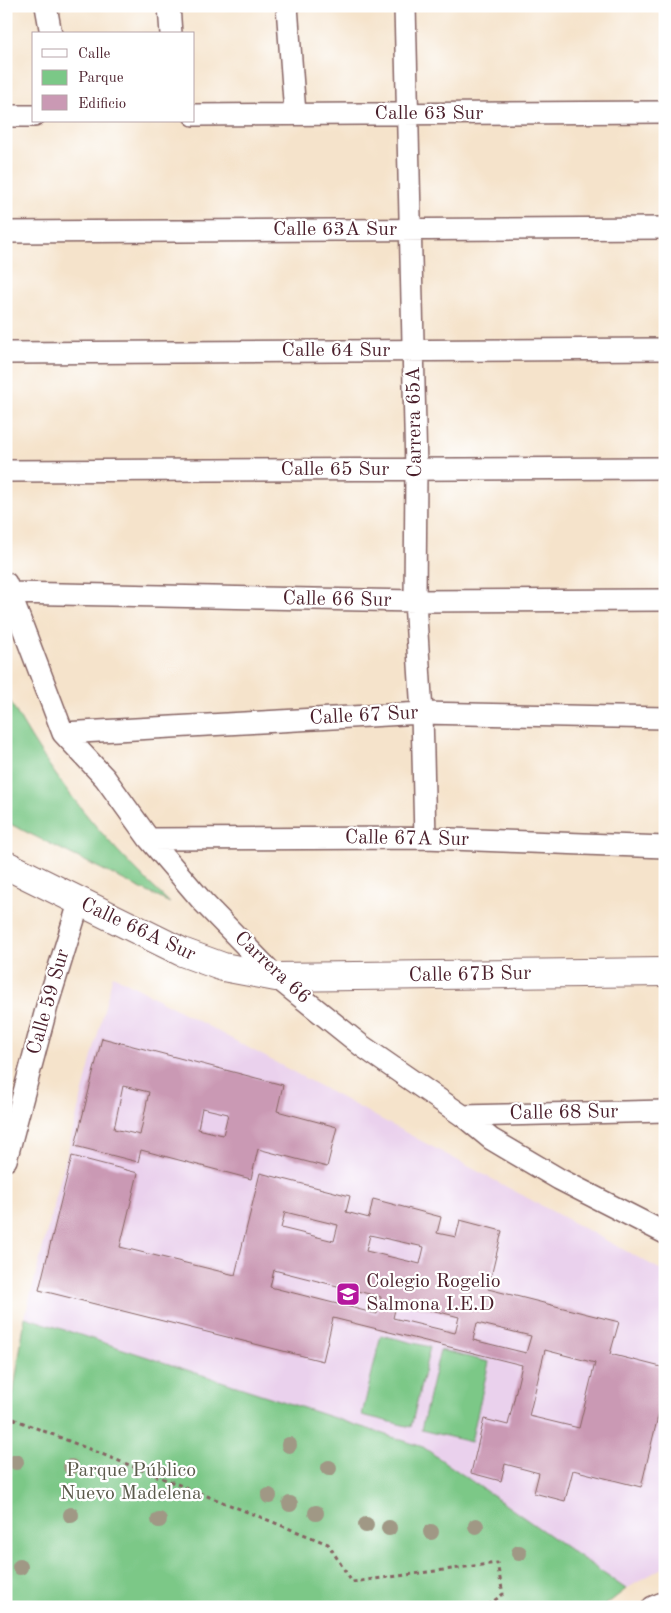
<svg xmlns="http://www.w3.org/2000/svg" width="671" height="1613" viewBox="0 0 671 1613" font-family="'Old Standard TT',serif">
<rect width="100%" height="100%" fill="#fff"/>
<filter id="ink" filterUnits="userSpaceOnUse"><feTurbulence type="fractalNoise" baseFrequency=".02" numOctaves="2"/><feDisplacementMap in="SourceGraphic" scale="10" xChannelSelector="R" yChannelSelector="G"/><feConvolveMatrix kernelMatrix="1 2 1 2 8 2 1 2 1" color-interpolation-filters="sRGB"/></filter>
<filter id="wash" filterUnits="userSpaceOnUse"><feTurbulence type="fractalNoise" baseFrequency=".0096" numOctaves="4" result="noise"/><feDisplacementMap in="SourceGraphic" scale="20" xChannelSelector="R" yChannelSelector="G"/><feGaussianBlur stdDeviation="1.12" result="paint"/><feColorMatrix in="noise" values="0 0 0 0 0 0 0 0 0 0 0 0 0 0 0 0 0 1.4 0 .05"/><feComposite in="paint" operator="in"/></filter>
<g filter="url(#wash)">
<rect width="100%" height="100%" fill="#f5e3cb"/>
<!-- built -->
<path fill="#ead1ed" d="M 113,975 L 665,1272 L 665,1566 L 626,1589 L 423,1447 L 25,1317 Z"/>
<!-- green -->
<path fill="#7bc887" stroke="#627459" d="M 6,693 C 47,773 104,842 170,903 L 6,822 Z
M 25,1317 L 423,1447 L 626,1589 L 603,1607 L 6,1607 L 6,1443 Z
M 381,1335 L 430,1347 L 411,1427 L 362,1415 Z
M 440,1350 L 489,1362 L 471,1442 L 421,1430 Z"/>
<g id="blocks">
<!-- building -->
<path fill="#ca99b4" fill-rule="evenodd" d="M 102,1038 L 283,1085 L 277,1111 L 337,1127 L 327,1167 L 258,1149 L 251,1179 L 141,1150 L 138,1162 L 75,1146 ZM 123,1086 L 149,1092 L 140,1135 L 114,1129 ZM 202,1108 L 228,1114 L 223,1135 L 198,1129 Z
M 72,1156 L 138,1173 L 120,1247 L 235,1275 L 260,1173 L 350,1196 L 346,1212 L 369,1218 L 373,1199 L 441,1217 L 437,1233 L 456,1237 L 460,1220 L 502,1231 L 488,1289 L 619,1322 L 610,1354 L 665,1368 L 665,1387 L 641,1487 L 573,1470 L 565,1501 L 534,1493 L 539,1473 L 505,1464 L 501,1481 L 471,1473 L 484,1419 L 508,1425 L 522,1365 L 333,1318 L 323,1361 L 39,1290 ZM 285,1212 L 338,1225 L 334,1241 L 281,1228 ZM 370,1235 L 424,1247 L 420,1264 L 366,1251 ZM 274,1270 L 381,1297 L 377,1314 L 270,1287 ZM 397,1301 L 459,1317 L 455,1333 L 393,1318 ZM 477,1323 L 531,1336 L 526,1353 L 473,1340 ZM 545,1350 L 595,1363 L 579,1428 L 529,1416 Z"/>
</g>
</g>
<g filter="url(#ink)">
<use href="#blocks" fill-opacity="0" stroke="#866463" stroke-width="1"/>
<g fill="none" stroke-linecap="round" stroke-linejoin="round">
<!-- street casing -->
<g stroke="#866463" stroke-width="24">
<path id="street" d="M 46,6 L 51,34
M 169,6 L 171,34
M 287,6 L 295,114
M 405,6 L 416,469 L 415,601 L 422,713 L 425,838
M 194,115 L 665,112
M 6,116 L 34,116
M 6,232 L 665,228
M 6,353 L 665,349
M 6,471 L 665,468
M 6,583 L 63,733 L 105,778 L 149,839 L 203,902 L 276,977 L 362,1046 L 463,1116 L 491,1139 L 559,1179 L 665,1233
M 10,593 L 415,601 L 665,600
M 63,733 L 422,713 L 665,718
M 149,839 L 425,838 L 665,847
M 463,1116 L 665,1111
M 6,1160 L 47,1006 L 79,903
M 653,1607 L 665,1602"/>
</g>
<!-- secondary casing -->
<g stroke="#866463" stroke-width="30">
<path id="secondary" d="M 6,865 L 182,952 L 223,967 L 276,977 L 665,972"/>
</g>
<!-- path -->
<path stroke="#866463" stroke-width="3" stroke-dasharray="4 4" stroke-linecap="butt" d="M 6,1416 L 328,1544 L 352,1582 L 497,1563 L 503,1594 L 486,1607"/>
<!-- street -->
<use href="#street" stroke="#fff" stroke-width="21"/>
<!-- secondary -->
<use href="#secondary" stroke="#fff" stroke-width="28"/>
</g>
<!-- trees -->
<g fill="#a09885">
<circle cx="289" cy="1445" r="8"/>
<circle cx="16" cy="1462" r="8"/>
<circle cx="71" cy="1467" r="8"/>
<circle cx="329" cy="1468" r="8"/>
<circle cx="269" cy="1496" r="8"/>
<circle cx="290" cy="1504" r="8"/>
<circle cx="316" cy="1513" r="8"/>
<circle cx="71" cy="1515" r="8"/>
<circle cx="159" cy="1520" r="8"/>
<circle cx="366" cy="1525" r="8"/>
<circle cx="476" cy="1526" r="8"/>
<circle cx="389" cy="1528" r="8"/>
<circle cx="431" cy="1532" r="8"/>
<circle cx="519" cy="1553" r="8"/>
<circle cx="20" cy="1567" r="8"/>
</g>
</g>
<!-- icons -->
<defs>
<g id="school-square" transform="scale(1.25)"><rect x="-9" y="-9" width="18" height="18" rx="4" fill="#b5179e" stroke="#fff"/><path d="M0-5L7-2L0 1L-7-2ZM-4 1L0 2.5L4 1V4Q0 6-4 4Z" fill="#fff"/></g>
</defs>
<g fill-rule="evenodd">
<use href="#school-square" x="348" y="1294"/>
</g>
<g text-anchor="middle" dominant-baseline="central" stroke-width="4.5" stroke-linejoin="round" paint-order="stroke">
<!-- street labels -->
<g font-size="20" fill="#4a1f2b" stroke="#fff">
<text x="429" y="114">Calle 63 Sur</text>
<text x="335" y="230">Calle 63A Sur</text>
<text x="336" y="351">Calle 64 Sur</text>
<text transform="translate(415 422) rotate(-91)">Carrera 65A</text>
<text x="335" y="470">Calle 65 Sur</text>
<text transform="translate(337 600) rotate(1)">Calle 66 Sur</text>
<text transform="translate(364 716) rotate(-3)">Calle 67 Sur</text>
<text transform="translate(407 839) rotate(1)">Calle 67A Sur</text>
<text transform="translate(138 930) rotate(25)">Calle 66A Sur</text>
<text transform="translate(272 968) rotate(43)">Carrera 66</text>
<text transform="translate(470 975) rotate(-1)">Calle 67B Sur</text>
<text transform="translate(49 1002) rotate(-74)">Calle 59 Sur</text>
<text transform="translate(564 1113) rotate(-1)">Calle 68 Sur</text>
</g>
<!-- poi labels -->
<g font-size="20" fill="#4a1f2b" stroke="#fff" text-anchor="start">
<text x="366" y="1282">Colegio Rogelio<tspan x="366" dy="23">Salmona I.E.D</tspan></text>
</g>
<!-- park labels -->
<g font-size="20" fill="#5b5a4b" stroke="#fff">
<text x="131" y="1471">Parque Público<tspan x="131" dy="23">Nuevo Madelena</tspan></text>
</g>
</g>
<!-- margin -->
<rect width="671" height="1613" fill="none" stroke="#fff" stroke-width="25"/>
<!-- legend -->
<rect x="32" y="32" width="162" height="90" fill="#ffffff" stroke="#b7a5aa"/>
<rect x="42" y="49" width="25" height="8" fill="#ffffff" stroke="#b7a5aa"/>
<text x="78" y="58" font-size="15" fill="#4a1f2b">Calle</text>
<rect x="42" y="70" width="25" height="15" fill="#7bc887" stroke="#b7a5aa"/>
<text x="78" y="82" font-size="15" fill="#4a1f2b">Parque</text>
<rect x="42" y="95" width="25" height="15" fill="#ca99b4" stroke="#b7a5aa"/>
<text x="78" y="108" font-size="15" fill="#4a1f2b">Edificio</text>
</svg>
